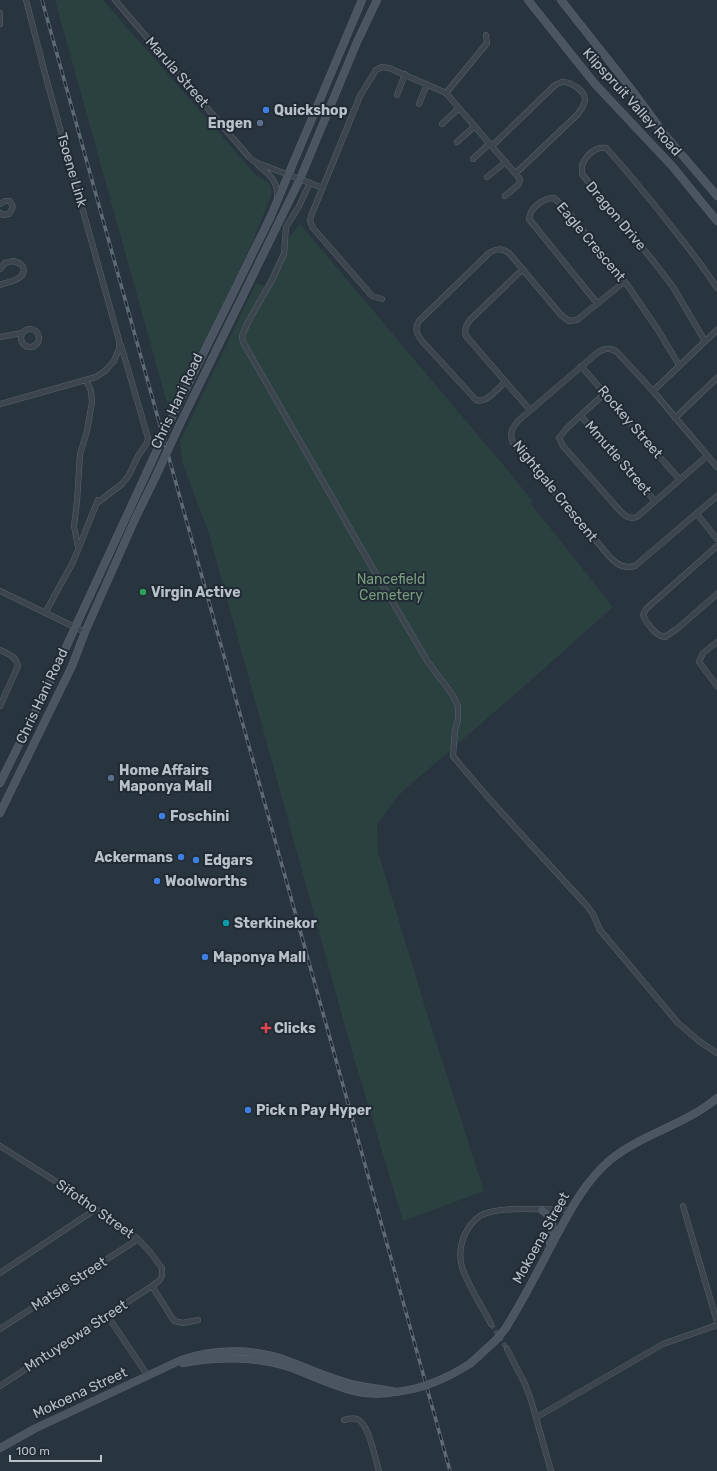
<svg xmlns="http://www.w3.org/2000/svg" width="717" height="1471" viewBox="0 0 717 1471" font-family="Rubik,sans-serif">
<rect width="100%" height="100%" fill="#28343e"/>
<!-- green -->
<path fill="#2b4140" d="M 55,0 L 103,0 L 256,175 L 269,183 L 272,193 L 251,246 L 170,414 Z
M 300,224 L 515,479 L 532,501 L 531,504 L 613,607 L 519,691 L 403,791 L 395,800 L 377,825 L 378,852 L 425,1007 L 484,1191 L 403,1221 L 351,1048 L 209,534 L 182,462 L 180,441 L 256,283 L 265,286 C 275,265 284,241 300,224 Z"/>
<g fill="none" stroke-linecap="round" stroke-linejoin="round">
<!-- street-tunnel -->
<path stroke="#3e4953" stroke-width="5" stroke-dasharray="5 2.5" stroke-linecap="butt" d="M 491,1324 L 507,1349"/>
<!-- street casing -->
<g stroke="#59636c" stroke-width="6">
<path id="street" d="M 115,0 L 249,157 L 255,162 L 323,188
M 0,13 L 0,24
M 446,93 L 487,43 L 486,35
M 397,95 L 405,74
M 419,104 L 427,84
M 442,124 L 459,108
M 457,142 L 475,126
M 492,146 L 554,86 C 557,84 560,82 563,82 C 571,82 585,91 585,99 C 585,105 581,109 578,114 L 516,173
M 473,159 L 490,143
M 258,165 C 269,175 278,180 277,197
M 487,177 L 506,162
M 310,183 L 298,208 L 286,227 L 284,254 L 272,280 L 248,322 L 242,336 L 243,342 L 369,562 L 428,662 L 452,694 L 458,706 L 458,720 L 455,730 L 453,756 C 495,808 542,856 587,906 L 593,914 L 600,930 L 678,1023 L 699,1041 L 717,1053
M 0,204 L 5,201 L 10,201 L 13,207 L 9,214 L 3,215 L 0,213
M 0,269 L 5,263 L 13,261 C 17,262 21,263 23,267 C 28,279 7,282 0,285
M 523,269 L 471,319 C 466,325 464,329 466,336 L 530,410
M 382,299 L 372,296 L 313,228 L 310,221 L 311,216 L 360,96 L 376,70 L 382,67 L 389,68 L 446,93 L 520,179 L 519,184 L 505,196
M 597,303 L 529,219 C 530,208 543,198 554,198 L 565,208 L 628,286 L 658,330 L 679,365
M21 338a9 9 0 1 1 18 0a9 9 0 1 1-18 0Z
M 0,337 L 22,333
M 705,341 L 673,287 L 654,262 L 582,174 L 582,165 C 586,156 595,146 606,148 C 622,165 637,184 652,202 C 674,230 698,258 717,288
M 581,366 L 679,479
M 505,382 C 497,389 487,403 476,400 L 422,341 C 417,334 414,329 419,321 L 488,254 C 496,248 501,248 509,253 L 561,315 L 569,321 L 577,320 L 624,282
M 653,391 L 717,330
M 605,393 L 567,428 L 559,438 L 563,446 L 614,504 C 620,511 627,521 637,517 L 707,456
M 0,404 L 96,377 L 105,371 L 114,361 L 119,349 L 119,340 L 48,85 L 26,0
M 581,416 L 655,501
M 675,418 L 717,378
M 717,467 L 653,391 L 617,352 C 610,347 604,348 597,353 L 519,420 C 512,428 509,433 513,443 L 599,544 C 609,556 618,571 635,566 L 717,496
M 97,503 L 122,484 L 129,475 L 138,456 L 147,443 L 148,438 L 121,345
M 697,514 L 717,539
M 717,546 L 646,609 L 643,615 C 646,623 656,636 665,637 L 678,628 L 717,594
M 78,547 L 74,526 L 77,501 L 80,454 L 87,431 L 92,402 L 91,391 L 86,380
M 0,591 L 85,632
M 45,613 L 73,562 L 98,500
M 717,642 L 703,653 L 699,662 L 717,686
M 0,650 C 8,654 16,656 18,666 L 0,706
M 0,1146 L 60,1184 L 138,1239 L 150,1252 L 162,1268 L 162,1276 L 159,1281 L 152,1286 L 0,1386
M 683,1206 L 717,1322
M 0,1273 L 96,1209
M 152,1286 L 174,1321 L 183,1323 L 198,1320
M 107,1315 L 148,1376
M 491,1324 C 482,1306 468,1286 462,1267 C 459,1256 460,1245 465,1234 C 468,1228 474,1220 480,1216 C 498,1205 548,1210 571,1210
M 0,1329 L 138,1239
M 507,1349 L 525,1384 L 531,1400 L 551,1471
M 537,1417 L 663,1344 L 717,1325
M 344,1420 C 348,1419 353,1418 357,1419 C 369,1423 375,1459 379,1471"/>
</g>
<!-- secondary casing -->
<g stroke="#59636c" stroke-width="8">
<path id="secondary" d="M 528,0 L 595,84 L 673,167 L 717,221
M 561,0 L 628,85 L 665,135 L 717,196
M 172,417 L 270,218 L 362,0
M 180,424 L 300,179 L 357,42 L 377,0
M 0,783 L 49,684 L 146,474
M 0,813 L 72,666 L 85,632 L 135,519 L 155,478
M 542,1210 C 556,1220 553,1228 550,1243
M 183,1363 C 216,1357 256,1356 289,1367 C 323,1379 356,1400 394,1392
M 471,1363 L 496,1340 L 505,1329 C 525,1298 541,1264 559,1231 C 573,1205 587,1180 610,1160 C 642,1134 685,1125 717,1098
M 0,1448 L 34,1429 L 181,1360 C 212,1349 251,1348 283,1359 C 305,1367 326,1377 348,1383 C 364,1388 380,1388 396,1392"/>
</g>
<!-- street -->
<use href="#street" stroke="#3c454e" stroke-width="5"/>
<!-- secondary -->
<use href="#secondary" stroke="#4a5561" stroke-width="7"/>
<!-- rail casing -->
<g stroke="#5e6a75" stroke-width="3.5">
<path id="rail" d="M 42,0 L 450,1471"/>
</g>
<!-- rail -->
<use href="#rail" stroke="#202a34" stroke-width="2" stroke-dasharray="6" stroke-linecap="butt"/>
<!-- secondary-bridge casing -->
<g stroke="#59636c" stroke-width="8" stroke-linecap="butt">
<path id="secondary-bridge" d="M 146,474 L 172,417
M 155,478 L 180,424
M 396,1392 C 423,1389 448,1378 471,1363"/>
</g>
<!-- secondary-bridge -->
<use href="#secondary-bridge" stroke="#4a5561" stroke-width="7"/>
</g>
<!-- markers -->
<g fill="#3f7fe0" stroke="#202a34" stroke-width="1.5">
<circle cx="266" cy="110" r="4"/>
<circle cx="162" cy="816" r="4"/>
<circle cx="181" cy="857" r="4"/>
<circle cx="196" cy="860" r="4"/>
<circle cx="157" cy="881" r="4"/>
<circle cx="205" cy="957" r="4"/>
<circle cx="248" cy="1110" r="4"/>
</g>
<g fill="#5c6f8a" stroke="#202a34" stroke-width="1.5">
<circle cx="260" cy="123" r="4"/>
<circle cx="111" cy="778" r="4"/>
</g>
<circle fill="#2e9e5b" stroke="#202a34" stroke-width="1.5" cx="143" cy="592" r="4"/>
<circle fill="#0f9aa8" stroke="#202a34" stroke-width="1.5" cx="226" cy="923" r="4"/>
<path fill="#e0444e" stroke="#202a34" stroke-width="1.5" d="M264 1022h4v4h4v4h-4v4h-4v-4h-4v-4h4z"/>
<g text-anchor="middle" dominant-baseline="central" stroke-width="4" stroke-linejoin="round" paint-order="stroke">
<!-- street labels -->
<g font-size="14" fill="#b8c0c9" stroke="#202a34">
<text transform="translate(177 72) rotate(49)">Marula Street</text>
<text transform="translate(632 102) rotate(48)">Klipspruit Valley Road</text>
<text transform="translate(72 170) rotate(74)">Tsoene Link</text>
<text transform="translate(616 216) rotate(50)">Dragon Drive</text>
<text transform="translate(591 242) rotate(50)">Eagle Crescent</text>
<text transform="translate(177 401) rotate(-65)">Chris Hani Road</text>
<text transform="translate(630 422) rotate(49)">Rockey Street</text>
<text transform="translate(618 458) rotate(49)">Mmutle Street</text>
<text transform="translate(555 491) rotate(51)">Nightgale Crescent</text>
<text transform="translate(42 696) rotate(-65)">Chris Hani Road</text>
<text transform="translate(95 1209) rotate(35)">Sifotho Street</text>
<text transform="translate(541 1238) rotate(-61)">Mokoena Street</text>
<text transform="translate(69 1284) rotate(-33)">Matsie Street</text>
<text transform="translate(76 1336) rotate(-33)">Mntuyeowa Street</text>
<text transform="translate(80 1393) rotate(-25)">Mokoena Street</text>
</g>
<!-- poi labels -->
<g font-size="14" font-weight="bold" fill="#b8c0c9" stroke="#202a34" text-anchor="start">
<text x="274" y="110">Quickshop</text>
<text x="252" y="123" text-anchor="end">Engen</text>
<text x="151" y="592">Virgin Active</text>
<text x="119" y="770">Home Affairs<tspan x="119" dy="16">Maponya Mall</tspan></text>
<text x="170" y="816">Foschini</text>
<text x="173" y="857" text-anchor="end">Ackermans</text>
<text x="204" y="860">Edgars</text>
<text x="165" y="881">Woolworths</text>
<text x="234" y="923">Sterkinekor</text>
<text x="213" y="957">Maponya Mall</text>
<text x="274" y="1028">Clicks</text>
<text x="256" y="1110">Pick n Pay Hyper</text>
</g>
<!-- park labels -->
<g font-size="14" fill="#789d7d" stroke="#202a34">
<text x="391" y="579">Nancefield<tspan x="391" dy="16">Cemetery</tspan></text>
</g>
</g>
<!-- scale -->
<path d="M10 1455v6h91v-6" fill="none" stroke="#b8c0c9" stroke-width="2"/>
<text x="16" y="1455" font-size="12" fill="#b8c0c9" stroke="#202a34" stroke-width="3" paint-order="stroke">100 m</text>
</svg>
